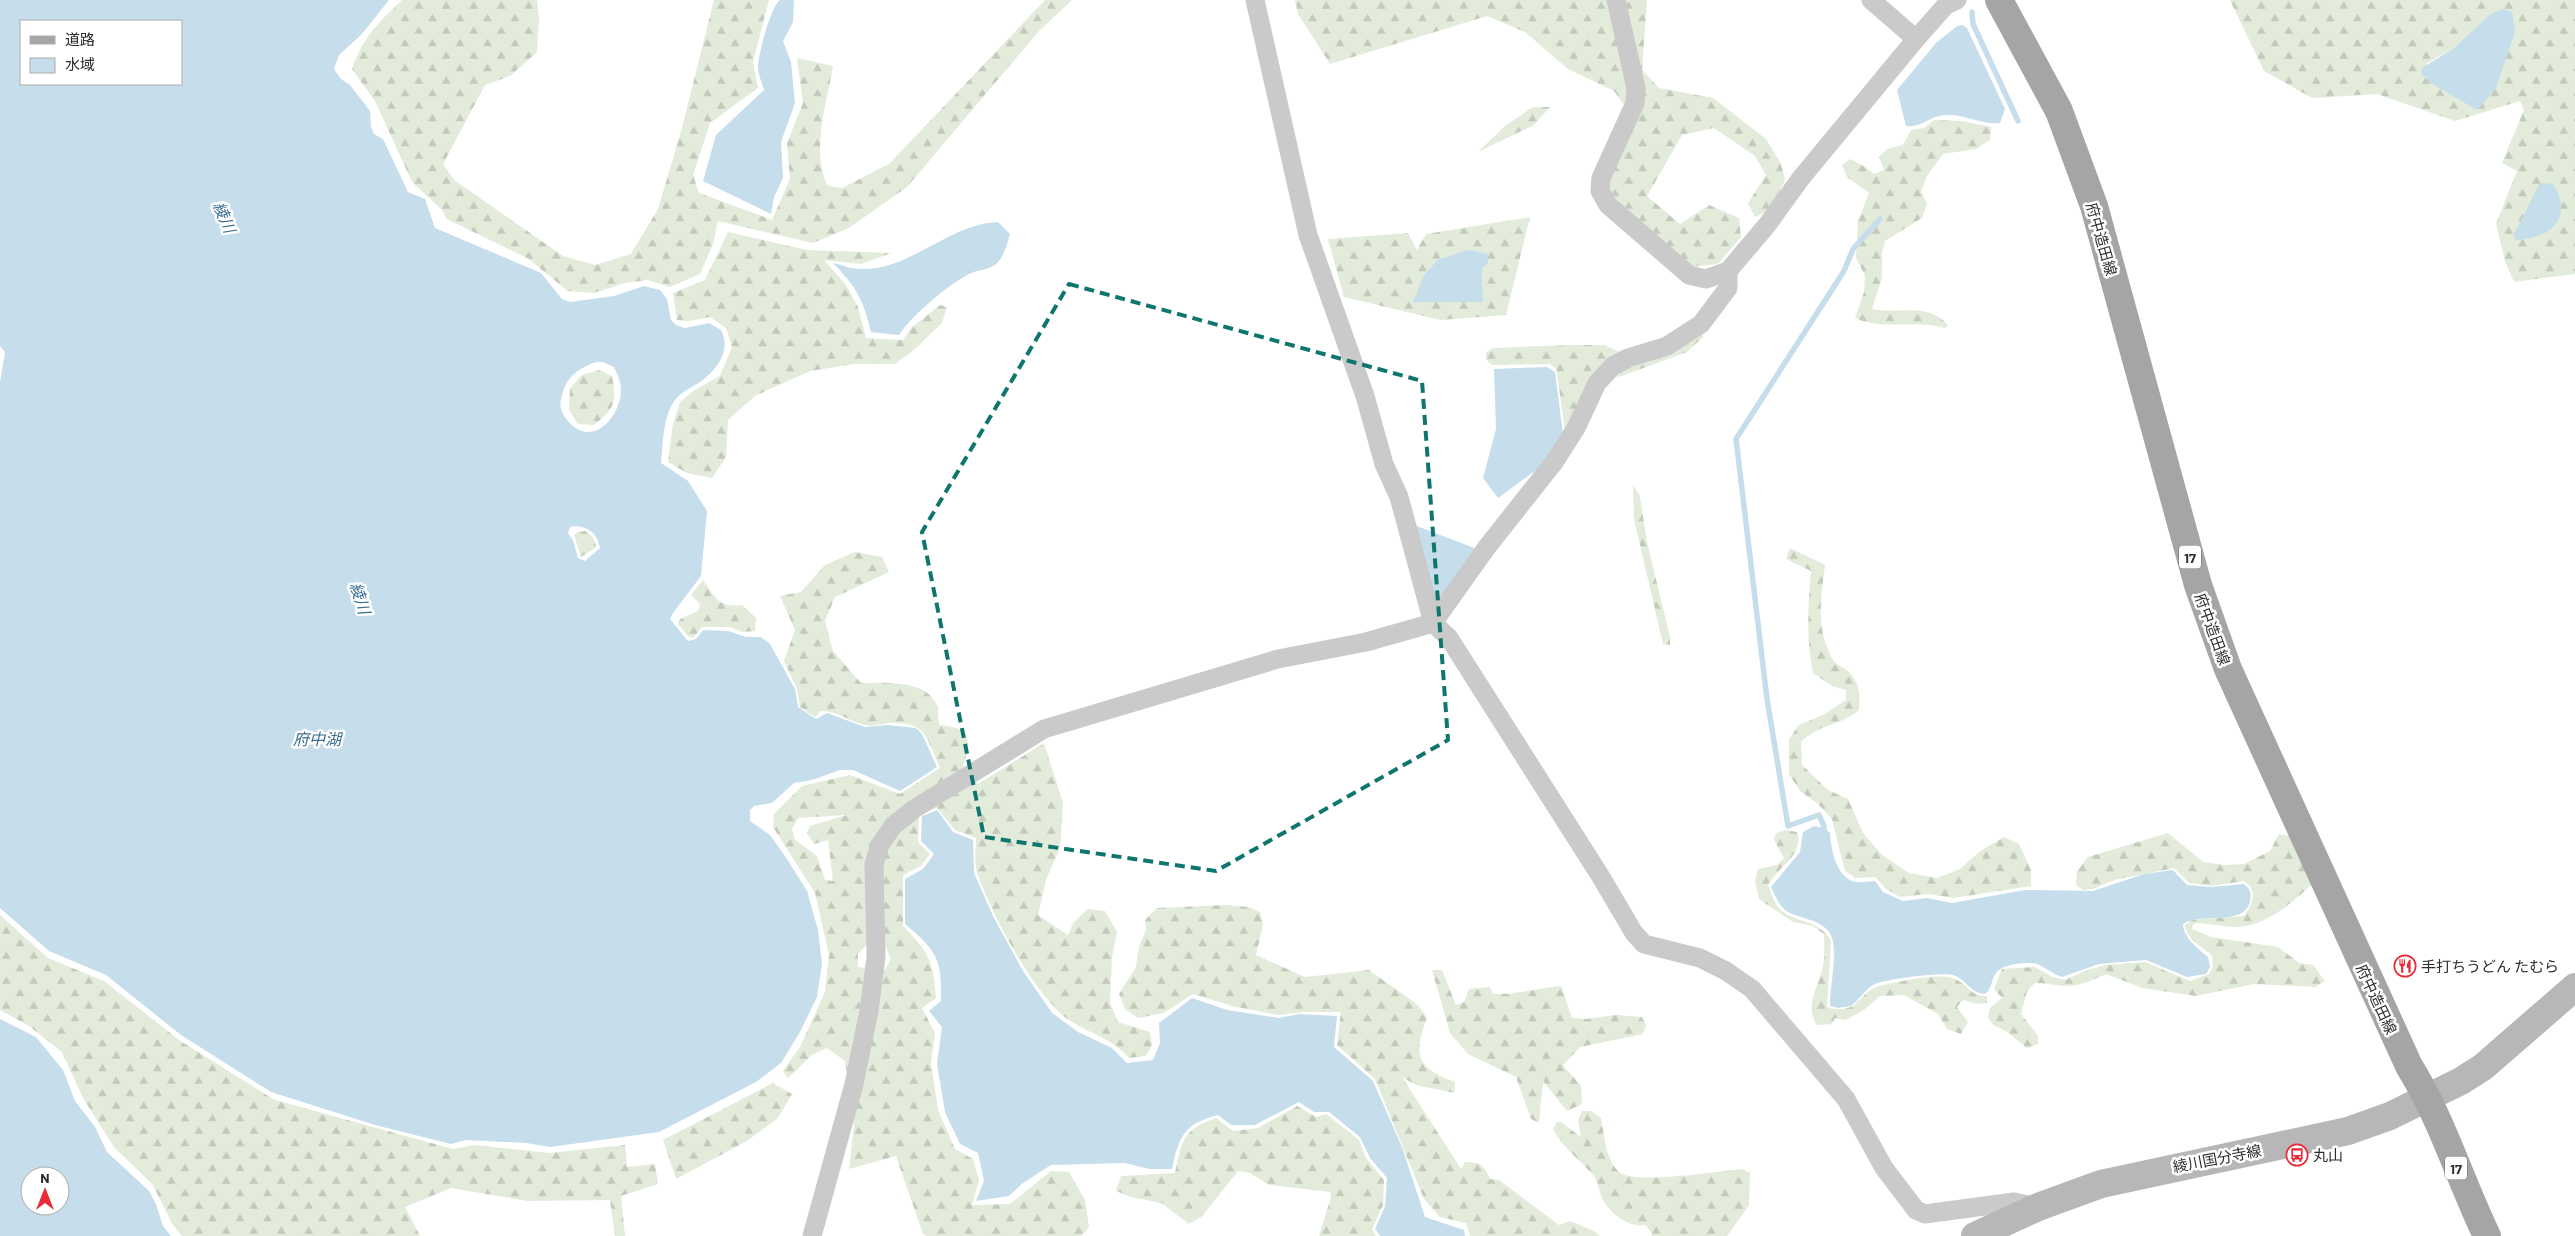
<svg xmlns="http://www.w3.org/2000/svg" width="2575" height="1236" viewBox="0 0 2575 1236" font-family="Barlow,'Noto Sans JP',sans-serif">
<defs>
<pattern id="forest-firs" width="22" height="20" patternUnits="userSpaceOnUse" patternTransform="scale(1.25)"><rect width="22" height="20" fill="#e3ebda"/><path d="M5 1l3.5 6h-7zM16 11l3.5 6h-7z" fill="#c3cabb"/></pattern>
</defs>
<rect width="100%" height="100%" fill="#fff"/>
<!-- forest -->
<path fill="url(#forest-firs)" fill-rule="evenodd" d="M 402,0 L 537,0 L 539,18 L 537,52 L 510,76 L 485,85 L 443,164 L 454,180 L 563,256 L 595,265 L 631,254 L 658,209 L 682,128 L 714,0 L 769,0 L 753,62 L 758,88 L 710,123 L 693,175 L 699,193 L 772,220 L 790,179 L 787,143 L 803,103 L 797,58 L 833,66 C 827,103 810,152 828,186 L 842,188 L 889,164 L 1045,0 L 1072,0 L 1039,31 L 907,187 L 849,228 L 813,243 L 718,221 L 713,244 L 700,274 L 670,287 L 647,280 L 625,283 L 594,293 L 568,291 L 527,258 L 447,219 L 442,210 L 412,182 L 375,101 L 352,69 C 363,37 378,23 402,0 Z
M 1295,0 L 1647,0 L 1642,70 L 1659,88 L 1713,98 L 1766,139 L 1781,164 L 1785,180 L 1770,210 L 1755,217 L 1748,203 L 1766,175 L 1755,156 L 1714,128 L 1682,135 L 1647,196 L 1680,224 L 1709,205 L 1739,218 L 1741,237 L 1718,264 L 1691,267 L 1613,197 L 1608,185 L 1635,120 L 1614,91 L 1568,69 L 1525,32 L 1487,16 L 1330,64 L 1298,14 Z
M 2230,0 L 2575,0 L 2575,274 L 2514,282 L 2505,261 L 2496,224 L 2517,171 L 2502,163 L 2524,110 L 2520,101 L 2455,121 L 2377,94 L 2312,98 L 2264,71 ZM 2473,32 L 2429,82 L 2427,63 L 2454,48 Z
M 1533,107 L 1550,107 L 1534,125 L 1478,152 L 1505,126 Z
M 1934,120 L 1961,121 L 1991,127 L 1990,140 L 1976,149 L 1943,154 L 1927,176 L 1921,192 L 1927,204 L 1922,218 L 1885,241 L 1882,252 L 1882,278 L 1872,309 C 1898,315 1927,301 1948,325 L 1945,328 C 1913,319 1885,331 1855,318 L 1864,292 L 1865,276 L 1856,258 L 1858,221 L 1869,193 L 1847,177 L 1842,165 L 1850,159 L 1862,165 L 1874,174 L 1884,170 L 1879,157 L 1887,149 L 1903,145 L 1911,130 L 1924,128 Z
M 1530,217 L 1506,315 L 1440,320 L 1344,297 L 1328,239 L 1408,233 L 1417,250 L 1426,234 ZM 1461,251 L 1482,268 L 1483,291 L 1424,275 L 1439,258 L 1454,257 Z
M 728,232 L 807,250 L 891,253 L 861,264 L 824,260 L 846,285 L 858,307 L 866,338 L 903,340 L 911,328 L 940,305 L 947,307 L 942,323 L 915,349 L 895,364 L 854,364 L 810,371 L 755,396 L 728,420 L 726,457 L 712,478 L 687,473 L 668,462 L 673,424 L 680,402 L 693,391 L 720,376 L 732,347 L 726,328 L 710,317 L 689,321 L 677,320 L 673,293 L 705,280 Z
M 1701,333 L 1704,336 L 1687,352 L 1616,378 L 1627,364 Z
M 1574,345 L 1604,345 L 1622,353 L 1565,429 L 1556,368 L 1549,364 L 1492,365 L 1486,359 L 1486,353 L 1493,348 Z
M 599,370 L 612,376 C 617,402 615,408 594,425 L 578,424 L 569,410 L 570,388 L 582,375 Z
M 1633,485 L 1640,497 L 1647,542 L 1670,637 L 1670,645 L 1663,644 L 1634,519 Z
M 585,531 L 592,536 L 596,545 L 595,548 L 581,557 L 574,535 L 578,532 Z
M 1790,548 L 1825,565 C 1821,600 1815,627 1833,660 C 1835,664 1841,666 1845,669 C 1860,680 1860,693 1859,710 C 1842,725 1817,725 1801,742 L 1802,765 L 1828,790 L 1848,799 L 1863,833 L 1882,855 L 1909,873 L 1937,878 L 1960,869 L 1979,852 L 2004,837 L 2019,844 L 2031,870 L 2031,886 L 1953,898 L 1928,894 L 1900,897 L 1886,889 L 1876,877 L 1855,878 L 1845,871 L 1832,819 L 1817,803 L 1800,791 L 1789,774 L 1789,739 L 1799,725 L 1823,715 L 1846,700 L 1846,690 L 1832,686 L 1813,673 C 1806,639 1808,606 1811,571 L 1786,559 Z
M 855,552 L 882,557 L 889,572 L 835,597 L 825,621 L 833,651 L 861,683 C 885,683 925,679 937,705 C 939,711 938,719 939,725 C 975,727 971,745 961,772 L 978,784 L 1044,743 L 1063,803 L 1060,848 L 1046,880 L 1038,915 L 1068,935 L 1073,923 L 1088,909 L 1105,911 L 1117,932 L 1112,957 L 1110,1003 L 1118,1022 L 1150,1032 L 1152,1045 L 1146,1056 L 1129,1058 C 1110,1035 1077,1031 1057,1010 C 1027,979 991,914 977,872 C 974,863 976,849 976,838 L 955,830 L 937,808 L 919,815 L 918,842 L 930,854 L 921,866 L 903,875 L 903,926 C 929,953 933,959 936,998 L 922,1008 L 935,1033 L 931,1063 L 938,1110 L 955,1149 L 973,1159 L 979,1180 L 972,1205 L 1010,1204 L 1051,1171 L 1069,1172 L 1085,1200 L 1089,1227 L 1081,1236 L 927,1236 L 923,1234 L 896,1156 L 849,1169 L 854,1125 L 845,1061 L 827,1048 L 812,1055 L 788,1078 L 783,1071 L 800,1047 L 825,992 L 829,955 L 815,893 L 773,827 L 774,814 L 802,786 L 850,775 L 900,794 L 940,768 C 927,739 926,720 889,723 C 882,724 872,727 865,725 C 850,722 838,711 821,711 L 815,717 L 800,707 L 797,689 L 784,661 L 795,630 L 780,596 L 801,592 L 825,565 ZM 847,815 L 810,826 L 807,833 L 814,844 L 828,840 L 833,881 L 825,880 L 817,856 L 795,840 L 792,829 L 798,818 ZM 869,943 L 884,943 L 891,959 L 885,970 L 858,967 L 858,953 Z
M 703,580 C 716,599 718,607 742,605 L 756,618 L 755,631 L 743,632 L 730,627 L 702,627 L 693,638 L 688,636 L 678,624 L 680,619 L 698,611 L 700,604 L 691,595 Z
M 1785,830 L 1797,832 C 1805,854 1778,867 1768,885 C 1771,891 1773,901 1778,907 C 1793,924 1819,918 1831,941 L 1827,1007 C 1861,1017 1857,990 1883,985 C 1900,982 1940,972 1955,979 C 1969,985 1969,996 1987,996 L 1987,1003 L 1977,1004 L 1963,1000 L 1957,1007 L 1968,1022 L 1961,1034 L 1947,1029 L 1938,1014 L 1904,995 L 1880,996 L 1864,1010 L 1846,1020 L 1835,1018 L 1832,1024 L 1817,1025 C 1803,1005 1820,985 1823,966 C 1825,956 1824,945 1824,934 L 1813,926 L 1793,922 L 1759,899 L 1755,881 L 1758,869 L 1777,865 L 1784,858 L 1774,840 L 1776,833 Z
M 2168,833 L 2203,862 L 2224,865 L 2244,864 L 2270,851 L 2279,834 L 2297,837 L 2317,880 C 2293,901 2267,928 2233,927 C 2222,926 2210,924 2198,923 L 2193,924 L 2192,929 L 2211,937 L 2278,947 L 2299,963 L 2313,965 L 2325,981 L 2315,987 L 2254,984 L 2196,996 L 2142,988 L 2106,974 C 2093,980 2078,987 2063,986 C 2053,985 2045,983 2035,983 L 2027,991 L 2021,1014 L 2038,1036 L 2038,1044 L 2027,1048 L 2006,1031 L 1993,1025 L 1988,1018 L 1990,1008 L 2002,998 L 1994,989 L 2002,969 L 2035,967 L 2052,977 L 2065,980 L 2087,970 L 2106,965 L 2145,962 L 2190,981 L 2209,974 L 2213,967 L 2212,955 C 2202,947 2186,939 2185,925 L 2192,920 L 2244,916 C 2252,905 2259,891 2244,881 L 2212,886 L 2189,883 L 2174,868 L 2114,880 L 2093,889 L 2083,890 L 2076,885 L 2077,871 L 2088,857 Z
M 1226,905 L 1248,907 L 1260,912 L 1263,925 L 1256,955 L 1305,977 L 1369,970 L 1418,1005 L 1427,1018 C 1413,1055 1416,1068 1455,1082 L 1454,1093 L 1416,1085 L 1402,1077 L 1461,1169 L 1465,1162 C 1479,1161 1485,1166 1490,1179 L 1499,1180 L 1559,1225 L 1570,1221 L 1594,1231 L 1600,1236 L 1470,1236 L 1466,1223 L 1440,1217 L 1424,1199 L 1375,1079 L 1337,1045 L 1341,1012 L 1305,1012 L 1278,1015 L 1232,1006 L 1193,994 L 1164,1013 L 1138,1018 L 1125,1009 L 1119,994 L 1136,967 L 1139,947 L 1146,929 L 1145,920 L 1157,908 Z
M 0,915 L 48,958 L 104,981 L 179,1040 L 275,1100 L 453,1149 L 474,1145 L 550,1153 L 625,1145 L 627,1167 L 655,1164 L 658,1184 L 621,1196 L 625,1236 L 615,1236 L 610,1200 L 527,1201 L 451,1188 L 405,1207 L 420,1236 L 182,1236 L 172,1224 L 153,1185 L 114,1147 L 83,1098 L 62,1052 L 29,1026 L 0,1010 Z
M 1432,970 L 1442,970 L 1456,1005 L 1464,1002 L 1469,989 L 1490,987 L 1493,994 C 1516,995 1538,988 1561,986 L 1572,1018 L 1586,1019 L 1616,1015 L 1642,1017 L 1646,1025 L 1643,1034 L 1580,1047 L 1563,1065 L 1581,1086 L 1582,1104 L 1567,1111 L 1543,1081 L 1539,1123 L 1531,1119 L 1516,1077 L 1468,1054 L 1450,1033 Z
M 773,1083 L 792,1094 L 778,1118 L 747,1141 L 676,1179 L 663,1140 Z
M 1297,1106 L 1316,1117 L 1326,1114 L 1359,1140 L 1366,1158 L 1384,1180 L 1383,1205 L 1372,1229 L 1376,1236 L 1319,1236 L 1331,1197 L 1330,1192 L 1269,1185 L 1250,1173 L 1238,1171 L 1202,1216 L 1189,1224 L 1161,1203 L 1131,1197 L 1116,1191 L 1121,1176 L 1175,1173 C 1182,1140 1182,1130 1216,1118 L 1233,1131 L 1258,1128 Z
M 1582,1111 L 1591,1111 L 1601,1118 C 1605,1138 1605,1158 1619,1172 C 1632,1185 1721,1171 1742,1169 L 1750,1173 L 1749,1205 L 1727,1236 L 1651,1236 L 1652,1233 L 1645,1225 C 1629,1228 1609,1213 1602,1198 C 1599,1191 1598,1182 1594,1176 C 1580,1160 1563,1148 1553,1129 L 1557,1122 L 1561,1122 L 1581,1137 L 1578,1120 Z"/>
<!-- water -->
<path fill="#c6ddec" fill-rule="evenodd" d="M 0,0 L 389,0 L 362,34 L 339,55 L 334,69 L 341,79 L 350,85 L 370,111 L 371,127 L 374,134 L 383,139 L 408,192 L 425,199 L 435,228 L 541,273 L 562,299 L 570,302 L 614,296 L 644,286 L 660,290 L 667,299 L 671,320 L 676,325 L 685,328 L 709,323 L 721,330 C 731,349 719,367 704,379 C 693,388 681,390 673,403 C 663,419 663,443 661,463 L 688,481 L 707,511 L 701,576 L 673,613 L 670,619 L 688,641 L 696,639 L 703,630 L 728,631 L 746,637 L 761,637 L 770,644 L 795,689 L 798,707 L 816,719 L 827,713 L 865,727 L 888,725 L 916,728 L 922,734 L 937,767 L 900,791 L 853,770 L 840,770 L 812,780 L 794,783 L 772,803 L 754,806 L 750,810 L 750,821 L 770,835 L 787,859 L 807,891 L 818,930 L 822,964 L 817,997 L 800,1032 L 781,1063 L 756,1082 L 659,1132 L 550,1147 L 526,1143 L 466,1140 L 451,1144 L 375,1125 L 271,1092 L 181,1035 L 106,975 L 49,951 L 0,908 L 0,382 L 5,352 L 0,346 ZM 21,21 L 181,21 L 181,84 L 21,84 ZM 596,362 L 603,362 L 614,367 C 617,374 621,381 621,389 C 621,418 591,450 567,420 C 559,410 559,403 563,392 C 568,375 580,368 596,362 ZM 576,526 C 590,528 597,533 600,548 L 585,561 L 578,558 L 573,540 L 568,533 L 570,527 Z
M 780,0 L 794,0 L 793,22 L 783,41 L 791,62 L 795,103 L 781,142 L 783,178 L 774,197 L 771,214 L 703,181 L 716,135 L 764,90 C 762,83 758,74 758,67 C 758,55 771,6 780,0 Z
M 2503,9 L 2512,12 L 2515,32 L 2496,88 L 2477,110 L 2429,82 L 2421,73 L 2422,68 L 2454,48 L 2491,14 Z
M 1957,26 L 1963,25 L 1967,28 L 2005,109 L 2000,123 C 1982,125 1965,114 1946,115 C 1931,115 1922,128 1906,126 L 1897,90 L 1936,43 Z
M 2540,183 L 2553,184 C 2575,219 2549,239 2515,240 L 2514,234 Z
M 998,222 L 1010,234 C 1007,244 1004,258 995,265 C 987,270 977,270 969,274 C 948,285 912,315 899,335 L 871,332 C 863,299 857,288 833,263 C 842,265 851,269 860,269 C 910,271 948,224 998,222 Z
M 1468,250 L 1488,254 L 1488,263 L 1482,268 L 1483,302 L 1413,302 L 1424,275 L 1439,258 C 1450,258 1457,252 1468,250 Z
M 1547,367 L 1555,372 L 1563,434 L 1539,468 L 1498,498 L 1483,478 L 1496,429 L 1494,369 Z
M 1414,525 L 1477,549 L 1441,600 L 1430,595 Z
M 937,810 L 953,832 L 973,840 L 974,873 L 994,918 L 1023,971 L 1052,1013 L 1078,1032 L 1112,1048 L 1127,1063 L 1153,1060 L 1160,1043 L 1159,1023 L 1192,998 L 1227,1010 L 1279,1018 L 1299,1014 L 1337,1016 L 1334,1047 L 1373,1081 L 1402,1147 L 1425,1217 L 1464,1230 L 1465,1236 L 1380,1236 L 1375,1229 L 1385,1206 L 1387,1178 L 1370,1158 L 1360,1137 L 1329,1112 L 1314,1112 L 1299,1102 L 1255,1125 L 1231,1125 L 1218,1115 C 1184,1124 1179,1136 1172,1169 L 1149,1169 L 1125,1163 L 1051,1165 L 1023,1183 L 1009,1196 L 976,1201 L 984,1181 L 978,1153 L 960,1144 L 945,1112 L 937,1064 L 942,1027 L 929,1011 L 941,1001 C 942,959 937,951 905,924 L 905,879 L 923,869 L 934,854 L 921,841 L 922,816 Z
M 1814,826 L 1824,828 L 1830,833 C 1831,849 1836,877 1855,882 C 1860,883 1869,881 1875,881 L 1883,892 L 1903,901 L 1927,898 L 1952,903 L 2025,890 L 2093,891 L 2144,874 L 2173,870 L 2187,885 L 2211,887 L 2244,884 C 2250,889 2252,893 2250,901 C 2245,927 2201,912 2183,924 C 2183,937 2198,949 2208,957 L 2210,967 L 2206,974 L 2187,977 L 2146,960 L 2099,964 L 2062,977 C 2053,974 2045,967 2037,964 C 2028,961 2001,964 1996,973 C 1991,980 1992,989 1985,994 C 1971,994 1966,979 1953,975 C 1943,972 1883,979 1873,985 C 1865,990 1859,1000 1851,1006 L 1838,1008 L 1830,1006 L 1830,1000 C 1831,982 1836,960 1833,942 C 1830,920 1803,920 1788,912 C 1779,907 1775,895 1771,887 L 1800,852 L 1803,832 Z
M 0,1019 L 36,1037 L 63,1070 L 75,1101 L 95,1127 L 107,1152 L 149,1191 L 156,1204 L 163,1226 L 171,1236 L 0,1236 ZM 30,1176 L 60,1176 L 60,1206 L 30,1206 Z"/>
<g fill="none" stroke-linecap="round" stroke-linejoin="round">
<!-- stream -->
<path stroke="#c6ddec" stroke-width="5.5" d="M 1972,12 L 1973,24 L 2018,121
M 1824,835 L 1824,826 L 1819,815 L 1788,826 L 1767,699 L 1736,439 L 1844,271 L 1853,249 L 1880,219"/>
<!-- street -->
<path stroke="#cacaca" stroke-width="19" d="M 1255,0 L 1308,235 L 1365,396 L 1384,464 L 1399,497 L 1433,623 L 1449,638 L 1601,877 L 1634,933 L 1644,944 L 1700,958 L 1726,971 L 1752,989 L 1846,1099 L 1884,1168 L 1916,1210 L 1925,1214 L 2014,1202 L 2038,1207
M 1616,0 L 1636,88 L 1635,103 L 1601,178 L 1600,191 L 1608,205 L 1689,275 L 1706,279 L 1728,271 L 1767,225 L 1801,178 L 1916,39 L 1946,5 L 1957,0
M 1871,0 L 1916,39
M 812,1236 L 854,1084 L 869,1011 L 876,957 L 874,864 L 880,845 L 893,826 L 914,809 L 1044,729 L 1278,659 L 1366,642 L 1433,623 L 1487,547 L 1555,461 L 1576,428 L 1597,383 L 1613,366 L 1628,358 L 1667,346 L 1701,324 L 1728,288 L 1728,271"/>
<!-- secondary -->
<path stroke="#b7b7b7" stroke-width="28" d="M 1975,1236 L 2038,1207 L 2101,1184 L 2348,1131 L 2390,1116 L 2461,1081 L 2483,1067 L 2575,987"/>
<!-- primary -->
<path stroke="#a5a5a5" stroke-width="28" d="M 1999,0 L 2059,111 L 2094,206 L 2198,585 L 2228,669 L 2409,1066 C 2442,1119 2460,1180 2487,1236"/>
</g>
<!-- marked area -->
<path fill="none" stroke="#0f766e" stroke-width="4" stroke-dasharray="10 6" stroke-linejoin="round" d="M 1069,284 L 1422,381 L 1448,740 L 1216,871 L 984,837 L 922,532 Z"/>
<!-- icons -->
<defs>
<g id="restaurant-ring" transform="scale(1.125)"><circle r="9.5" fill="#fff" stroke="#e92a37" stroke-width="1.5"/><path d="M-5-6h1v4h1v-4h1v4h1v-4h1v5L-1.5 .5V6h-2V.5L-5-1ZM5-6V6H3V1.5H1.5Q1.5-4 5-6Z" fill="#e92a37"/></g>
<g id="bus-ring" transform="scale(1.125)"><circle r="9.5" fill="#fff" stroke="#e92a37" stroke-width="1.5"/><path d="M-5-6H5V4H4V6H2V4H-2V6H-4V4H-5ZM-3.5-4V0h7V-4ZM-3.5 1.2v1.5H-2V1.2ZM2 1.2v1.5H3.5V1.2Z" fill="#e92a37"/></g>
</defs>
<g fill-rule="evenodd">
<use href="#restaurant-ring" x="2405" y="966"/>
<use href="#bus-ring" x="2297" y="1155"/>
</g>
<g text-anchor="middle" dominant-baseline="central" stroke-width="5" stroke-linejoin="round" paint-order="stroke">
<!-- shield labels -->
<g fill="#fff" stroke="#6c6c6c" stroke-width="1">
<rect x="2179" y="545.5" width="22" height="23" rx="4"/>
<rect x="2445" y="1156.5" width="22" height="23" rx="4"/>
</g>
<g font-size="14" font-weight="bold" fill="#2d2d2d">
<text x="2190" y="557">17</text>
<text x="2456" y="1168">17</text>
</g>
<!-- street labels -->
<g font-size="15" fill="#2d2d2d" stroke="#fff">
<text transform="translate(2102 239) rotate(74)">府中造田線</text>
<text transform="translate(2213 629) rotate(70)">府中造田線</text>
<text transform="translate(2377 999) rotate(65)">府中造田線</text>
<text transform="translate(2217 1158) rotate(-11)">綾川国分寺線</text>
</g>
<!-- poi labels -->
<g font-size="15" fill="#2d2d2d" stroke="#fff" text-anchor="start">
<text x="2421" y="966">手打ちうどん たむら</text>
<text x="2313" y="1155">丸山</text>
</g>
<!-- water labels -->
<g font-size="16" font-style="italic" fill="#3a6f91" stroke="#fff">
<text transform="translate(225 217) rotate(67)">綾川</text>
<text transform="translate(361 598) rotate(72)">綾川</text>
<text x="317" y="738">府中湖</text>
</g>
</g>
<!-- legend -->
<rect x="20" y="20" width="162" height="65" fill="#ffffff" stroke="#ababab"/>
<rect x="30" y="36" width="25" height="8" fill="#a5a5a5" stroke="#ababab"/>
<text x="65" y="45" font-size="15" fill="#2d2d2d">道路</text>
<rect x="30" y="58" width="25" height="15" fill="#c6ddec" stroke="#ababab"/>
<text x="65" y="70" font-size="15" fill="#2d2d2d">水域</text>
<!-- north arrow -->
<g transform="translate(45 1191)"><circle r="24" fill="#ffffff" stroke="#ababab"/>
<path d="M0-4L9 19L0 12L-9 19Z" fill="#e92a37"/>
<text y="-8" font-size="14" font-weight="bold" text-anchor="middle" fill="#2d2d2d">N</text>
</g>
</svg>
